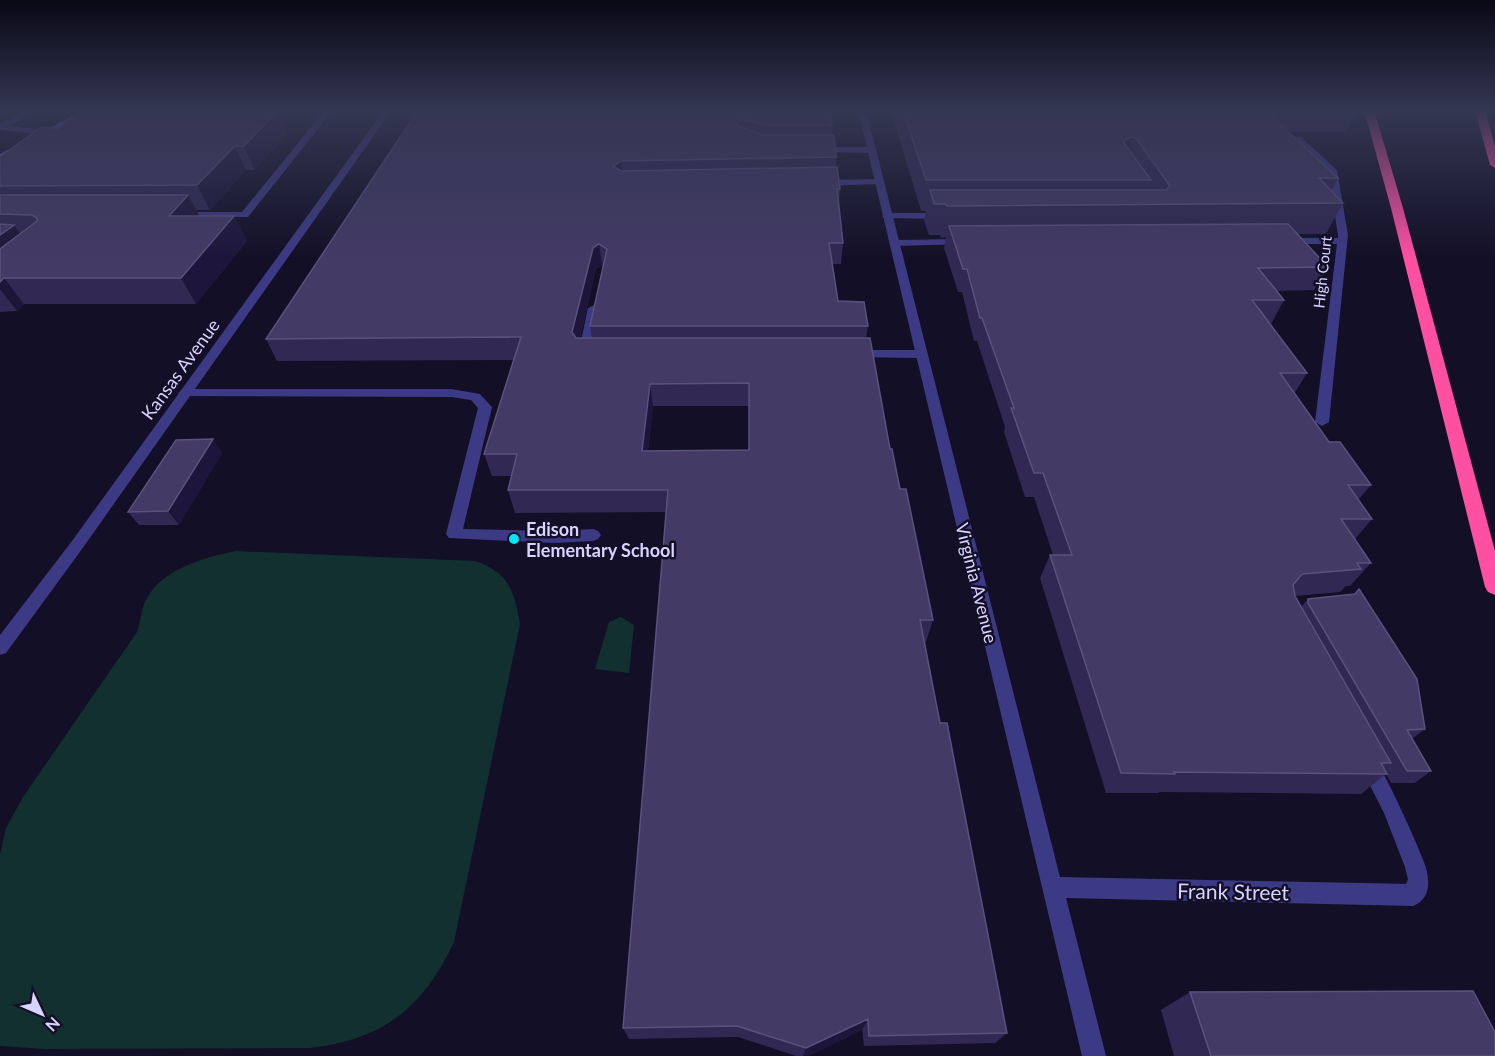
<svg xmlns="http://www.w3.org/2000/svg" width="1495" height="1056" viewBox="0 0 1495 1056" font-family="Lato,sans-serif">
<rect width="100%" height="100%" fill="#130f26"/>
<!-- green -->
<path fill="#12302f" d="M 235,551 L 475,561 C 509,573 514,590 520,624 L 454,942 C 423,1008 383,1040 309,1048 L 45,1049 L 0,1046 L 0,854 L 6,828 L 23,797 L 137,632 C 140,623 141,613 144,604 C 158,570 203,558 235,551 Z
M 621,617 L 634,625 L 629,673 L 595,669 L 609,622 Z"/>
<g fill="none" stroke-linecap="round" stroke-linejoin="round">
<!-- lane -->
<path fill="#3d3a85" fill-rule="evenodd" d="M 28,110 L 38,110 L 9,126 L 47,130 L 51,133 L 50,135 L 0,130 L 0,124 Z
M 325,110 L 333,110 L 248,217 L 177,217 L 177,213 L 180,212 L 242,212 Z
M 1295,137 L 1301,137 L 1337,170 L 1348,235 L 1329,422 L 1322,426 L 1315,422 L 1337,244 L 1285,244 L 1280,241 L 1285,238 L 1338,238 L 1338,235 L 1328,171 L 1295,141 Z
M 815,147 L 872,147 L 876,150 L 872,153 L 812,152 L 811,150 Z
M 879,179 L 882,180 L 882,184 L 819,186 L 814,183 L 819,180 Z
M 887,213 L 944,213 L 949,216 L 944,219 L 884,218 L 882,216 Z
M 964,239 L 969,242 L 968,244 L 894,246 L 889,243 L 894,240 Z
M 594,305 L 600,308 L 591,352 L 593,355 L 584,359 L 578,355 L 588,308 Z
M 854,350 L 920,350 L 926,354 L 920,358 L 850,357 L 848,354 Z
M 184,389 L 451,389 L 480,394 L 492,407 L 463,529 L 554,531 L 593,529 L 598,531 L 601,535 L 598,539 L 593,541 L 554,543 L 449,538 L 446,534 L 478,408 L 471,400 L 451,397 L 179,396 L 178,393 Z
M 1368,755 L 1375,758 C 1391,787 1404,815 1417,845 C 1421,856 1428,868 1428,880 C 1429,893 1424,901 1413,906 L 1406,902 L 1402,895 L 1408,879 L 1405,867 L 1384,813 L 1359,764 L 1361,758 Z"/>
<!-- street -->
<path fill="#3d3a85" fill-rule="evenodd" d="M 384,110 L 392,110 L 82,549 L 6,653 L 0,655 L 0,635 L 72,541 Z
M 858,110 L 866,110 L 1060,877 L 1413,884 L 1420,888 L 1424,895 L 1420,902 L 1413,906 L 1066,898 L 1106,1056 L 1082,1056 Z"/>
<!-- secondary -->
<path fill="#6f6bff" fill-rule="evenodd" d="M 84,110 L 94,110 L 0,161 L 0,154 Z"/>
<!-- highway -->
<path fill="#ff4fa3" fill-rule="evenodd" d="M 1364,110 L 1374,110 L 1403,208 L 1495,551 L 1495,595 L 1488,592 L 1485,587 L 1391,208 Z
M 1475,110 L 1485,110 L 1495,146 L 1495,168 L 1490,165 Z"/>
</g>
<!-- wall -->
<path fill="#312854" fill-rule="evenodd" d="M 88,110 L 204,110 L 202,112 L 287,135 L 255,170 L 246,170 L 210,210 L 196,210 L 199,216 L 234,216 L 247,241 L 196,304 L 24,304 L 17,311 L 0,312 L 0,157 L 58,129 Z
M 418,110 L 830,110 L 832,125 L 832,135 L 836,157 L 836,167 L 840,189 L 839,203 L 843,243 L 841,264 L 832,264 L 838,301 L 868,326 L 866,338 L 890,449 L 933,620 L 926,642 L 925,642 L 940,723 L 1007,1033 L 995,1043 L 864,1046 L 862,1030 L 808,1056 L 796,1056 L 738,1037 L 629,1039 L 623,1028 L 666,512 L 515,513 L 508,490 L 511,476 L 492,476 L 484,454 L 514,360 L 277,361 L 266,339 ZM 602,265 L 603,266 L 590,326 L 592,338 L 580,338 L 596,269 ZM 653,406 L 749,406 L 749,450 L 648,451 Z
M 892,110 L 1358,110 L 1346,132 L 1288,132 L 1338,178 L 1331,191 L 1343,203 L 1326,234 L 1298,234 L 1328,267 L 1314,290 L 1276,291 L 1284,300 L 1271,324 L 1270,324 L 1307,373 L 1294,394 L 1329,442 L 1371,485 L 1358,500 L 1372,519 L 1355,539 L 1371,563 L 1350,586 L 1346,586 L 1340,592 L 1295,596 L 1301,607 L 1308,599 L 1354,594 L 1359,589 L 1425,729 L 1412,739 L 1431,771 L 1415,783 L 1391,783 L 1386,774 L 1361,794 L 1159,792 L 1158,793 L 1106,793 L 1040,578 L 1050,555 L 1053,555 L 1034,497 L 1025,497 L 1004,432 L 1005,427 L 977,341 L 974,341 L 962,292 L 958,292 L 944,248 L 946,237 L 941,238 L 940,235 L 929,235 L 924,221 L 926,211 L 921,211 L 892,114 Z
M 213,439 L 222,453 L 179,525 L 139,525 L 128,512 Z
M 1190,992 L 1495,1056 L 1174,1056 L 1161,1010 Z"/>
<!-- shaded-wall -->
<path fill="#1d163a" d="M 0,110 L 20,110 L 0,120 Z
M 171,110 L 204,110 L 196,117 Z
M 277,112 L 287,135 L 255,170 L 244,146 Z
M 744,119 L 744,139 L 738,141 L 738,121 Z
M 1132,137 L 1122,166 L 1125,140 Z
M 235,146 L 246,170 L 210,210 L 197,185 Z
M 621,161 L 623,181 L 613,166 Z
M 188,195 L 201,219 L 169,216 Z
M 234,216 L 247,241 L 196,304 L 181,278 Z
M 14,225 L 32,250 L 0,276 L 0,235 Z
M 599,244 L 602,265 L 596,269 L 576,354 L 572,332 L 593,248 Z
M 4,278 L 24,304 L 17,311 L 0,289 L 0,282 Z
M 650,384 L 653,406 L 645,474 L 642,451 Z
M 213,439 L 222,453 L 179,525 L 168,511 Z
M 868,1019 L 862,1030 L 808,1056 L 803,1056 L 806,1048 Z"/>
<!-- building -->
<path fill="#433a66" stroke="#5a527e" stroke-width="1.5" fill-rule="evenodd" d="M 88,110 L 188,110 L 186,112 L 277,112 L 244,146 L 235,146 L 197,185 L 0,186 L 0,157 L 41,127 L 58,129 L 82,112 Z
M 418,110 L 830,110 L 832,125 L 765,125 L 744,119 L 738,121 L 738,126 L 763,135 L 834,135 L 836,157 L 621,161 L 613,166 L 621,171 L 837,167 L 840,189 L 837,189 L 843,243 L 829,243 L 838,301 L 864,302 L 868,326 L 590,326 L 607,249 L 599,244 L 593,248 L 572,332 L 576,338 L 870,338 L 890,449 L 892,449 L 900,489 L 906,489 L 933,620 L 920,620 L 940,723 L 947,723 L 1007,1033 L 869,1036 L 868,1019 L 806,1048 L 737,1026 L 623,1028 L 668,490 L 508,490 L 517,454 L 484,454 L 521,337 L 266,339 ZM 749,383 L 749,450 L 642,451 L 650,384 Z
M 903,110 L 1265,110 L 1338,178 L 1319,178 L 1343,203 L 947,206 L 946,204 L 934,204 L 930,190 L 1166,190 L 1170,186 L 1136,138 L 1132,137 L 1125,140 L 1124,143 L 1151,180 L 926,180 Z
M 0,195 L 188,195 L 169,216 L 234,216 L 181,278 L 4,278 L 0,282 L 0,249 L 37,221 L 37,218 L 32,215 L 0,214 Z
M 0,224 L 14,225 L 0,235 Z
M 1288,224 L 1328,267 L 1258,268 L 1284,300 L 1252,300 L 1307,373 L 1280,373 L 1329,442 L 1340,442 L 1371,485 L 1348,485 L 1372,519 L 1341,519 L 1371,563 L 1357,563 L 1361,569 L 1302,574 L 1293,585 L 1295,596 L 1391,763 L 1381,763 L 1387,774 L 1174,772 L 1175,774 L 1121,773 L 1050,555 L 1072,555 L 1043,473 L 1034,473 L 1011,408 L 1014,408 L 982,318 L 980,318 L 967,269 L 963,269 L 949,226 Z
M 213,439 L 168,511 L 128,512 L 176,440 Z
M 1359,589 L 1417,679 L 1425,729 L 1407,730 L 1431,771 L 1407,771 L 1308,603 L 1308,599 L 1355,594 Z
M 1473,991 L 1495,1032 L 1495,1056 L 1211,1056 L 1190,992 Z"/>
<!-- sky -->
<linearGradient id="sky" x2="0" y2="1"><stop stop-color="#0a0815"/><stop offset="0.43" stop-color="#333752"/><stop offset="1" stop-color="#333752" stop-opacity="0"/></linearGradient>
<rect width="1495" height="258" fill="url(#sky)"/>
<!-- markers -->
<circle fill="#00e5ff" stroke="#130f26" stroke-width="2" cx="514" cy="539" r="6"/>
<g text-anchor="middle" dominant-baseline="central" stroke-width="5" stroke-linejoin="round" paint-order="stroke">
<!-- far-street labels -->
<g font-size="15" fill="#d9d4ff" stroke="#130f26">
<text transform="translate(1322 272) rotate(-84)">High Court</text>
</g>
<!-- street labels -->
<g font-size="18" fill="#d9d4ff" stroke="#130f26">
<text transform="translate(180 369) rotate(-54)">Kansas Avenue</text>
<text transform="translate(977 583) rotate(76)">Virginia Avenue</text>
</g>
<!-- poi labels -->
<g font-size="18" font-weight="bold" fill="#d9d4ff" stroke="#130f26" text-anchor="start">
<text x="526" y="529">Edison<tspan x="526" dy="21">Elementary School</tspan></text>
</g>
<!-- near-street labels -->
<g font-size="21" fill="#d9d4ff" stroke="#130f26">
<text transform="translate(1233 891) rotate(1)">Frank Street</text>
</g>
</g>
<!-- north arrow -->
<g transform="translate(42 1014) rotate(134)" stroke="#130f26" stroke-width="4.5" paint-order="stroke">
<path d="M0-4.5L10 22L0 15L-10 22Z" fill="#d9d4ff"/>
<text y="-9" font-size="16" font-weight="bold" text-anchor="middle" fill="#d9d4ff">N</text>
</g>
</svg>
